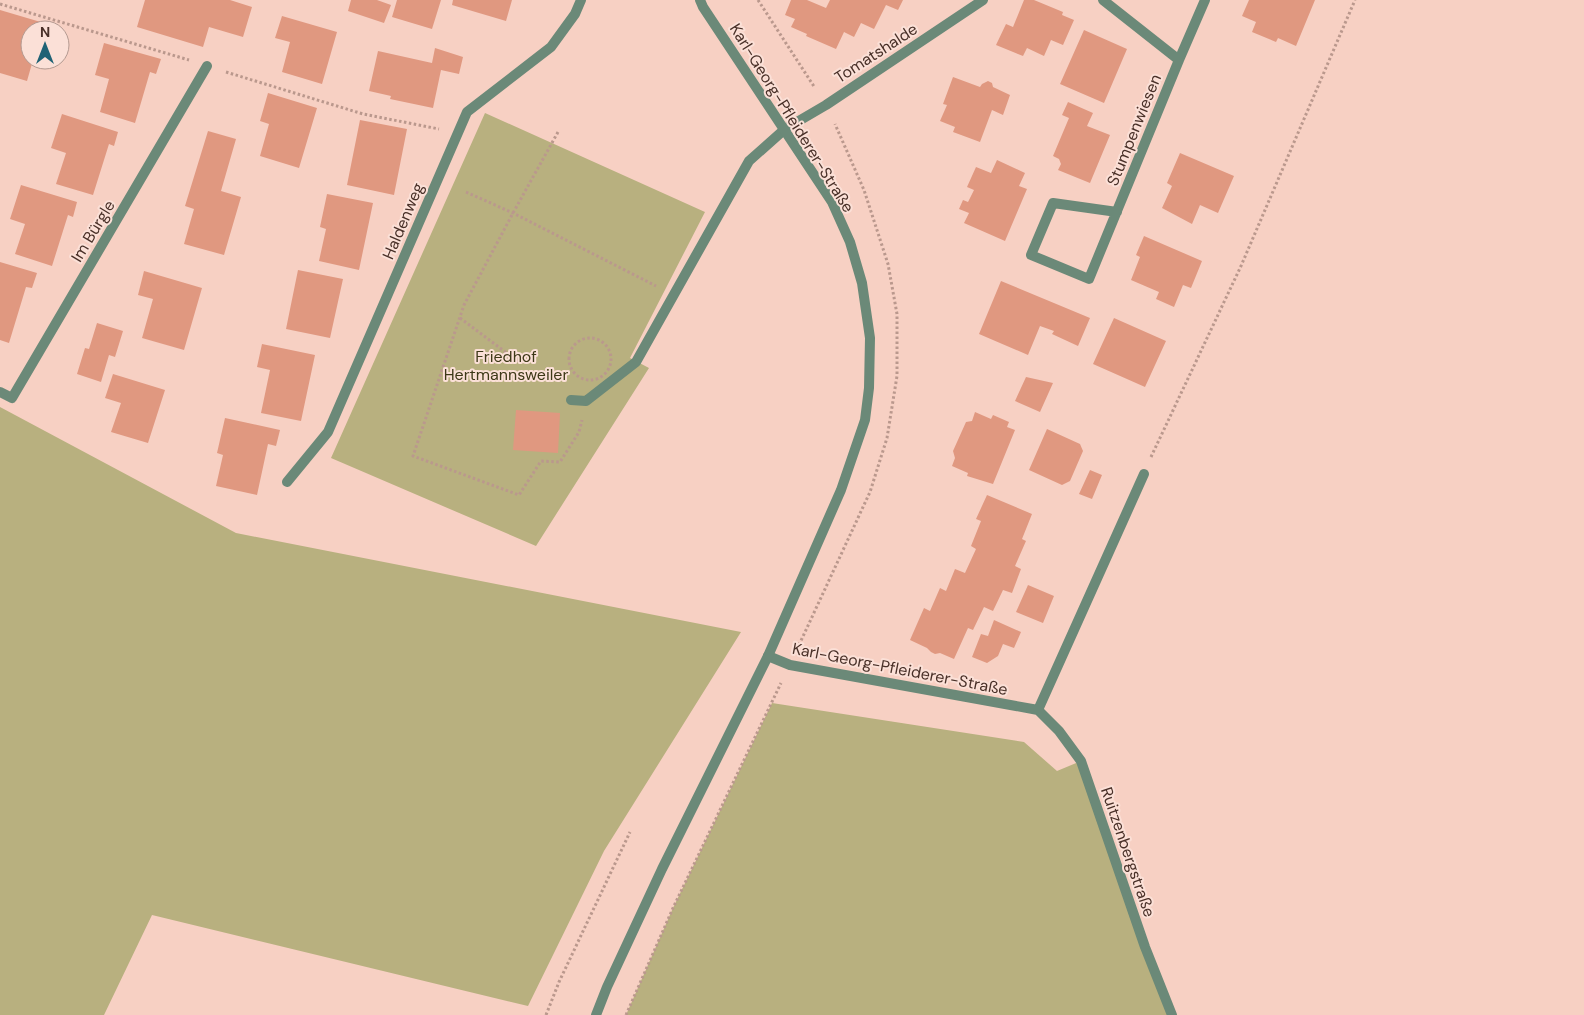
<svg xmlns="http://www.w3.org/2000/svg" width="1584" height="1015" viewBox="0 0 1584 1015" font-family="'DM Sans',sans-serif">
<rect width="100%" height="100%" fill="#f7d0c3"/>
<!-- green -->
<path fill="#b8b07f" d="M 485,113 L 705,212 L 630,358 L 649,368 L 536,546 L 331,458 Z
M 0,407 L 236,533 L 741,632 L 604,851 L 528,1006 L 152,915 L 104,1015 L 0,1015 Z
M 772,703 L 1024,742 L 1057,771 L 1081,761 L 1172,1015 L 626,1015 L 673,908 Z"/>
<!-- building -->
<path fill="#e09880" d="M 145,0 L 230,0 L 252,7 L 243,37 L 209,27 L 203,47 L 137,27 Z
M 351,0 L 377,0 L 391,5 L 384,23 L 348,11 Z
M 397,0 L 441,0 L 432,29 L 392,17 Z
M 453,0 L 512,0 L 506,21 L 452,5 Z
M 791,0 L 807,0 L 826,8 L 830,0 L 903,0 L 898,10 L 886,5 L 874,29 L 861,23 L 854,37 L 844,32 L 836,49 L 806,36 L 807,34 L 791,27 L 795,19 L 785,15 Z
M 1024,0 L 1034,0 L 1063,12 L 1062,15 L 1074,20 L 1063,45 L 1051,40 L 1044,56 L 1027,48 L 1023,56 L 996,45 L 1006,24 L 1013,27 Z
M 1249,0 L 1315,0 L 1296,46 L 1278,38 L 1276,42 L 1252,32 L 1256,22 L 1242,16 Z
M 0,10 L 44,23 L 42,30 L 30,30 L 30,60 L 33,60 L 27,81 L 0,73 Z
M 282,16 L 337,32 L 322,84 L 282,72 L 290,42 L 275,38 Z
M 1084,30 L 1127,49 L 1104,103 L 1060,84 Z
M 104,43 L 161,59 L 156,74 L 150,72 L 135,123 L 100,112 L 109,79 L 95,75 Z
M 435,48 L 463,57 L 459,74 L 441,70 L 433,108 L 390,99 L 391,96 L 369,91 L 378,51 L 432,63 Z
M 953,77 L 980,87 L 982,84 L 988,81 L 992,83 L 993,87 L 1010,95 L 1003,115 L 992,110 L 980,142 L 953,132 L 955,127 L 940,121 L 947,105 L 943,104 Z
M 268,93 L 317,108 L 299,168 L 260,156 L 269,124 L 260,121 Z
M 1068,102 L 1093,113 L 1087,126 L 1110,135 L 1090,183 L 1058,170 L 1061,164 L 1059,159 L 1053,156 L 1069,118 L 1062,115 Z
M 62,114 L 118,132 L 114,146 L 109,144 L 93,195 L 56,184 L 66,153 L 51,148 Z
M 360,120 L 407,129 L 394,195 L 347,185 Z
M 208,131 L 236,139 L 221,191 L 241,197 L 224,255 L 184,244 L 194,209 L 185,206 Z
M 1180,153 L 1234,176 L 1218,213 L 1200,205 L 1192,224 L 1162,208 L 1172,186 L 1167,183 Z
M 997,160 L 1025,173 L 1019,186 L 1027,189 L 1005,241 L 964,223 L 969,213 L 959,209 L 963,200 L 968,202 L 974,190 L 967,187 L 976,167 L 991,173 Z
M 21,185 L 77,202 L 73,217 L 68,215 L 52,266 L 15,254 L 25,224 L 10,219 Z
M 327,194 L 373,203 L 359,270 L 319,261 L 326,229 L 320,227 Z
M 1144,236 L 1202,261 L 1191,288 L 1183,285 L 1174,307 L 1156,299 L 1159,292 L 1131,280 L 1140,257 L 1136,255 Z
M 0,262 L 37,273 L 32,288 L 26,287 L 9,343 L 0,340 Z
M 298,270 L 343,279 L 330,338 L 286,329 Z
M 144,271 L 202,288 L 184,350 L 142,338 L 153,299 L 138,295 Z
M 1001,281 L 1090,318 L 1078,346 L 1052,334 L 1054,331 L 1040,326 L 1028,355 L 979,334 Z
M 1114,318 L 1166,341 L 1145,387 L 1093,364 Z
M 97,323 L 123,331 L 115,357 L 109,355 L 101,382 L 77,374 L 85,348 L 89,349 Z
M 262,344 L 315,355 L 301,421 L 261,413 L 270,370 L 257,367 Z
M 113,374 L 165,390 L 148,443 L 111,432 L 121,403 L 105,398 Z
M 1026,377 L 1053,383 L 1040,412 L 1015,401 Z
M 516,410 L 560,413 L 558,453 L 513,450 Z
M 975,412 L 991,419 L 993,415 L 1009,422 L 1007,427 L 1015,430 L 993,484 L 967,476 L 968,473 L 952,466 L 955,458 L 953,451 L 966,422 L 972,421 Z
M 225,418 L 280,430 L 276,446 L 268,444 L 257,495 L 216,486 L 223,455 L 217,453 Z
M 1047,429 L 1080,444 L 1083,451 L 1070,481 L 1062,485 L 1029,470 Z
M 1090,470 L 1102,475 L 1092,499 L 1079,494 Z
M 987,495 L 1032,514 L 1022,539 L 1026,541 L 1015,566 L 1021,569 L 1012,593 L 1003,590 L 993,611 L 984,607 L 973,630 L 968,628 L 954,659 L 940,653 L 935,654 L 931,652 L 927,648 L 910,640 L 924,608 L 930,611 L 940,588 L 946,591 L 955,569 L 965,573 L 976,549 L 971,546 L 981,521 L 976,519 Z
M 1028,585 L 1054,596 L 1043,623 L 1016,612 Z
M 994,620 L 1021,632 L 1014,648 L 1003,644 L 998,656 L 987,663 L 972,657 L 981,634 L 988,636 Z"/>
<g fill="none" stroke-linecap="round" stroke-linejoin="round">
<!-- path -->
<path stroke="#ba988d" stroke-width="3" stroke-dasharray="2.5 2.5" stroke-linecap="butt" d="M 758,0 L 815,88
M 0,4 L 189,60
M 226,72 L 363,114 L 439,129
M 558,132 L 513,213 L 464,305 L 413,456 L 519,495 L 541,461 L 560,462 L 579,432 L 582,420
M 466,192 L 513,213 L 656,286
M 460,318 L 520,363
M569 359a21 21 0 1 1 42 0a21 21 0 1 1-42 0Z
M 1151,457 L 1241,266 L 1355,0
M 799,645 L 870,492 L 887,438 L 897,376 L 897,314 L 888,264 L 864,190 L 835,124
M 546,1015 L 559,982 L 630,832
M 626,1015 L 673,908 L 781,683"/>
<!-- service -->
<path stroke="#6b8978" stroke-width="10" d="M 571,400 L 586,401 L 636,362 L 749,161 L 785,129"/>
<!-- minor -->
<path stroke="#6b8978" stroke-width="10" d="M 1103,0 L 1179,60 L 1089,279 L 1031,255 L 1053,203 L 1117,212
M 1179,60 L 1205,0
M 785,129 L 826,105 L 983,0
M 0,392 L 12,398 L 207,66
M 287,482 L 328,432 L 467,112 L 551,47 L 575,14 L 581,0
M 768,656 L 790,665 L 1038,710
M 1038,710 L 1059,731 L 1081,761 L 1145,947 L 1172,1015
M 1038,710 L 1144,474"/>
<!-- tertiary -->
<path stroke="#6b8978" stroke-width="10" d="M 596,1015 L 607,987 L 662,869 L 768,656 L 841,490 L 865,420 L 869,388 L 870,338 L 862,283 L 850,242 L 832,202 L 703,7 L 700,0"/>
</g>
<g text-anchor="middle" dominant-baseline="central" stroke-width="4" stroke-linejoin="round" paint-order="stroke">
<!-- street labels -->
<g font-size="16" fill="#493028" stroke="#fbe0d7">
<text transform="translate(876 53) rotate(-33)">Tomatshalde</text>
<text transform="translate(792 118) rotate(58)">Karl-Georg-Pfleiderer-Straße</text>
<text transform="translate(1134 130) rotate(-68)">Stumpenwiesen</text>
<text transform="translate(403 221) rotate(-67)">Haldenweg</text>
<text transform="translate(93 231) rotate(-59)">Im Bürgle</text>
<text transform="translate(900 669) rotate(11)">Karl-Georg-Pfleiderer-Straße</text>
<text transform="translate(1128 852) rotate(71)">Ruitzenbergstraße</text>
</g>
<!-- park labels -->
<g font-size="16" fill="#3d3817" stroke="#fbe0d7">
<text x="506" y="356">Friedhof<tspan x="506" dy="18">Hertmannsweiler</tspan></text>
</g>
</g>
<!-- north arrow -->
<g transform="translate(45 45)"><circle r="24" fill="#fbe0d7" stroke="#b49a91"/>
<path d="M0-4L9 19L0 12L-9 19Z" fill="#1f6275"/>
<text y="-8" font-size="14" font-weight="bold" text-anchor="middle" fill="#493028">N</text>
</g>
</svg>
